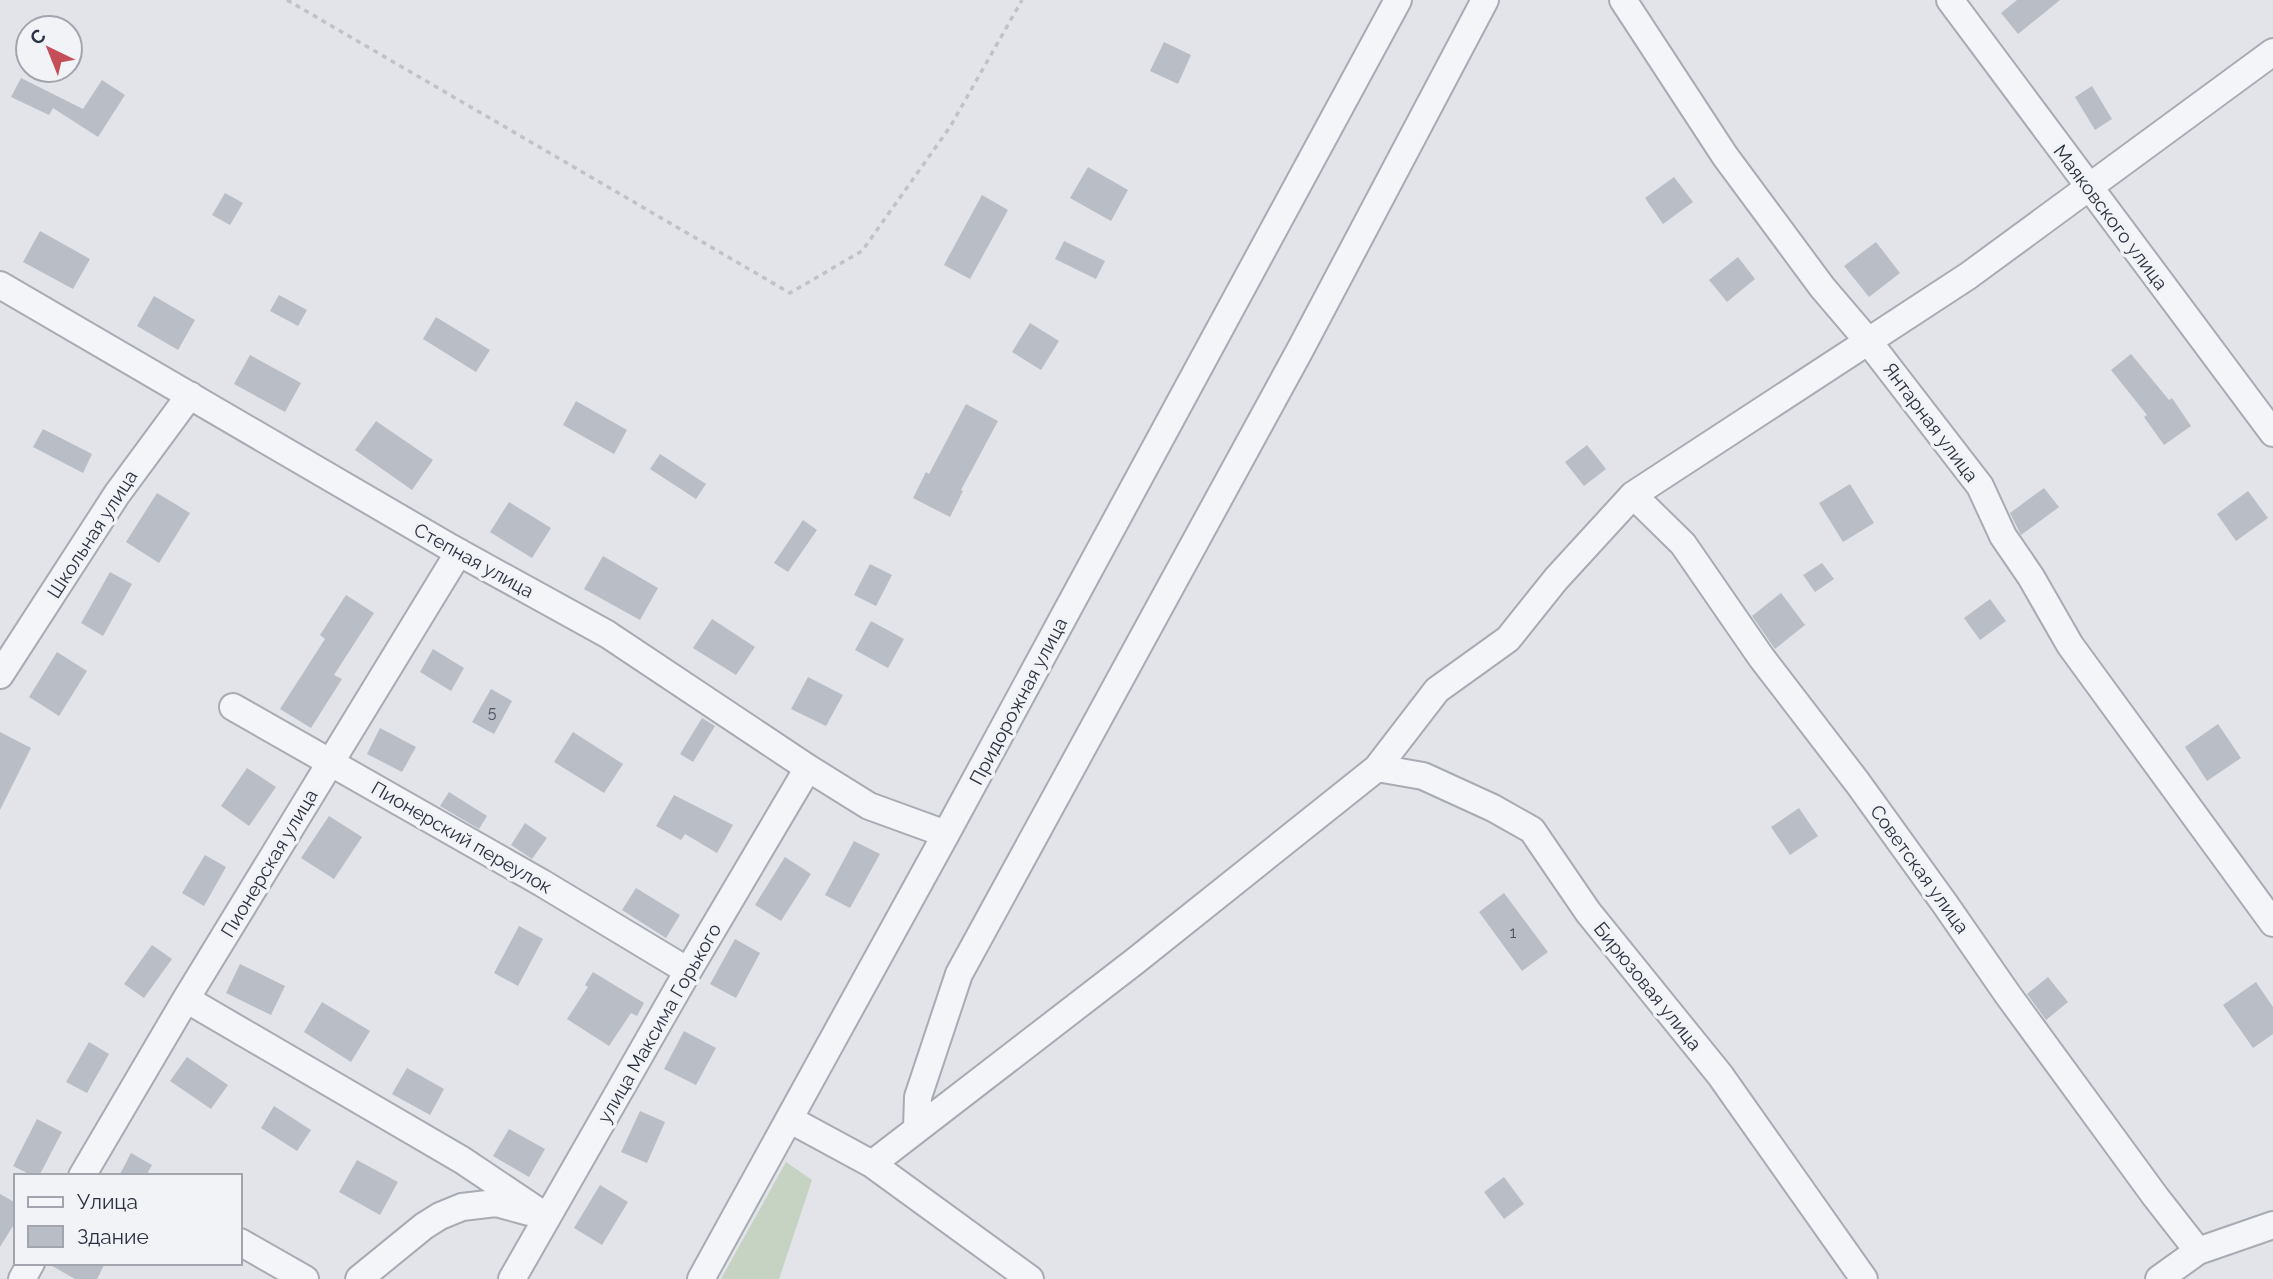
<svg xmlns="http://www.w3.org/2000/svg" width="2273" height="1279" viewBox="0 0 2273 1279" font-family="Raleway,sans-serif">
<rect width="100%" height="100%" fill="#e2e4e9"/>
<!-- green -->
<path fill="#c6d3c3" d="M 786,1162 L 812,1180 L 779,1279 L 721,1279 Z"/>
<!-- building -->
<path fill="#b9bdc6" d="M 2017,0 L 2060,0 L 2018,34 L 2001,13 Z
M 1164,42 L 1191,55 L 1178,84 L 1150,71 Z
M 21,78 L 83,109 L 102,80 L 125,95 L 98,137 L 53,108 L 49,115 L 11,97 Z
M 2092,86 L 2112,119 L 2095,130 L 2075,97 Z
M 1088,167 L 1128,190 L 1111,221 L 1070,198 Z
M 1674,177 L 1693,202 L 1663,224 L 1645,198 Z
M 225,193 L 243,203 L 230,225 L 212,215 Z
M 982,195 L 1008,210 L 970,279 L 944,265 Z
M 40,231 L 90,259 L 73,289 L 23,262 Z
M 1064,241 L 1105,261 L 1096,279 L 1055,259 Z
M 1876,242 L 1900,273 L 1869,297 L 1844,266 Z
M 1738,257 L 1755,279 L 1727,302 L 1709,280 Z
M 279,295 L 307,310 L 298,326 L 270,311 Z
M 154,296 L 195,320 L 178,350 L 137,326 Z
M 436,317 L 490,350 L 476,372 L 423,339 Z
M 1030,323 L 1059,341 L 1041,370 L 1012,352 Z
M 2131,354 L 2169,400 L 2172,398 L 2191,426 L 2164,445 L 2144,417 L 2147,415 L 2111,370 Z
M 250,355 L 301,383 L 285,412 L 234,384 Z
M 576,401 L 627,430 L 614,454 L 563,425 Z
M 966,404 L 998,421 L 961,490 L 963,491 L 950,517 L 913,498 L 926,472 L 929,474 Z
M 376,421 L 433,460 L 412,490 L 355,450 Z
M 43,429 L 92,454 L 83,473 L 33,447 Z
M 1587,445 L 1606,469 L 1584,486 L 1565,462 Z
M 660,454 L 706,484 L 696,499 L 650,469 Z
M 1850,484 L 1874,523 L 1843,542 L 1819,503 Z
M 2044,488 L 2059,507 L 2021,535 L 2010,513 Z
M 2248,491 L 2268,518 L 2236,541 L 2217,514 Z
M 157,493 L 190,513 L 159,563 L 126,542 Z
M 509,502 L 551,528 L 532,558 L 490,532 Z
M 803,520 L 817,530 L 788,572 L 774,563 Z
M 603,556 L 658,588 L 640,620 L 584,589 Z
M 1822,563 L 1834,579 L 1815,592 L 1803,575 Z
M 870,564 L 892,575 L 876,606 L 854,595 Z
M 110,572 L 132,584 L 103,636 L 81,623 Z
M 1781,593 L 1805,625 L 1775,649 L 1752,616 Z
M 346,595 L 374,613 L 334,675 L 342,679 L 311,728 L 280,709 L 325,639 L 320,635 Z
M 1990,599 L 2006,621 L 1980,640 L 1964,618 Z
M 712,619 L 755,647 L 736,675 L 693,648 Z
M 871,621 L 904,639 L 888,668 L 855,650 Z
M 433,649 L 464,668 L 451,691 L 420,672 Z
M 57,652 L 87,671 L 59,716 L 29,697 Z
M 808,677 L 843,695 L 826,726 L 791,709 Z
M 491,689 L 512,701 L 494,734 L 472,722 Z
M 702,718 L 715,726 L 693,762 L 680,754 Z
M 2218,724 L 2241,758 L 2207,781 L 2185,747 Z
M 380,728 L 416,747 L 402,772 L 367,754 Z
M 0,732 L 31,748 L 0,810 Z
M 573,732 L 623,764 L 604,793 L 554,762 Z
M 247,768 L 276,787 L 249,826 L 221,806 Z
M 449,792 L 487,816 L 479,829 L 440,806 Z
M 674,795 L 733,825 L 717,853 L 685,834 L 681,840 L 656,826 Z
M 1799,808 L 1818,836 L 1790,855 L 1771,827 Z
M 329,816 L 362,837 L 334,879 L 301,858 Z
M 525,823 L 547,838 L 532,859 L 511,845 Z
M 854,841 L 880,854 L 850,908 L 825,895 Z
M 205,855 L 226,867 L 204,906 L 182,893 Z
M 785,857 L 811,874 L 781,921 L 755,905 Z
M 636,888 L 680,915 L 666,938 L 622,910 Z
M 1504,893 L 1548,952 L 1522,971 L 1479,912 Z
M 519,926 L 543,939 L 518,986 L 494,973 Z
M 735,939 L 760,953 L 736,998 L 710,984 Z
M 152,945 L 172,959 L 144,998 L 124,984 Z
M 240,964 L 285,986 L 271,1015 L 226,993 Z
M 593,972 L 644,1003 L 637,1016 L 631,1013 L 609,1046 L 567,1019 L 588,987 L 585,985 Z
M 2048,977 L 2068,1002 L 2046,1020 L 2027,994 Z
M 2256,982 L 2273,1007 L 2273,1034 L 2253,1048 L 2223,1005 Z
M 322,1002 L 370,1031 L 351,1062 L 304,1032 Z
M 684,1031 L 716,1048 L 696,1085 L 664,1069 Z
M 89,1042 L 109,1054 L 87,1093 L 66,1082 Z
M 187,1057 L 228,1085 L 211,1109 L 170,1081 Z
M 407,1068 L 444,1089 L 430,1115 L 392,1094 Z
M 274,1106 L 311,1130 L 297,1151 L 261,1128 Z
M 640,1111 L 665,1122 L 647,1163 L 621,1152 Z
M 37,1119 L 62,1132 L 39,1176 L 33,1176 L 13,1166 Z
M 509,1129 L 545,1149 L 529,1177 L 493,1156 Z
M 131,1153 L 152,1165 L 146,1176 L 119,1176 Z
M 357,1160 L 398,1182 L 380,1215 L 339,1192 Z
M 1504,1177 L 1524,1204 L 1504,1219 L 1484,1192 Z
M 600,1185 L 628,1202 L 602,1245 L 574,1228 Z
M 0,1194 L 16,1203 L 16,1221 L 0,1247 Z
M 47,1263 L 105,1263 L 97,1279 L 75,1279 Z"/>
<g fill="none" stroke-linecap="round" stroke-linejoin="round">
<!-- minor casing -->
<g stroke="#a7abb3" stroke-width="30">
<path id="minor" d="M 1623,0 L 1725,156 L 1822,287 L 1868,341 L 1980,486 L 2003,536 L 2031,577 L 2070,645 L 2273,923
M 1950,0 L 2273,433
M 0,285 L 451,548 L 607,634 L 808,768 L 869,806 L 946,834
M 1633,495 L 1683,544 L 1761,657 L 1857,782 L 1945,904 L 2008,995 L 2155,1196 L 2198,1251
M 0,675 L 117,494 L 190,395
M 233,707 L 542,883 L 688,971
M 1377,768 L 1423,776 L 1493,808 L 1532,830 L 1588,912 L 1720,1075 L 1864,1279
M 186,999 L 462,1160 L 547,1217
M 789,1119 L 872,1164 L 1030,1279
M 917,1128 L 918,1097 L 959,974 L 1300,350 L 1485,0
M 872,1164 L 1134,962 L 1377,768 L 1437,690 L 1508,639 L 1556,579 L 1633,495 L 1968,276 L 2273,52
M 82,1176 L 186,999 L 459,552
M 240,1242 L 305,1279
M 22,1279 L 31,1263
M 359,1279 L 424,1226 L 440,1216 L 462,1207 L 496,1203 L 529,1212
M 512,1279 L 688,971 L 808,768
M 701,1279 L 946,834 L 1398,0
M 2159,1279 L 2198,1251 L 2273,1225"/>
</g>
<!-- path -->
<path stroke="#c0c2c8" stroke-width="3.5" stroke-dasharray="5 5" stroke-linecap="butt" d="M 287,0 L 790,293 L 862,251 L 950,127 L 1022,0"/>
<!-- minor -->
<use href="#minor" stroke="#f4f5f8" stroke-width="26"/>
</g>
<g text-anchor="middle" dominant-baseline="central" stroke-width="7" stroke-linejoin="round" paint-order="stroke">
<!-- number labels -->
<g font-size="16" fill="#4e5462">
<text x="492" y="712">5</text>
<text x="1513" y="932">1</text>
</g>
<!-- street labels -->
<g font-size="19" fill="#2b3140" stroke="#f1f3f7">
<text transform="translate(2111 217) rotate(53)">Маяковского улица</text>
<text transform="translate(1931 422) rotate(53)">Янтарная улица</text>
<text transform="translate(92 534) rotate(-57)">Школьная улица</text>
<text transform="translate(474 560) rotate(29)">Степная улица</text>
<text transform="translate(1018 701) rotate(-62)">Придорожная улица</text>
<text transform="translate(462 837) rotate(30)">Пионерский переулок</text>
<text transform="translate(269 863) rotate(-59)">Пионерская улица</text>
<text transform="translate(1920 869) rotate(54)">Советская улица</text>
<text transform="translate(1648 986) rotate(51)">Бирюзовая улица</text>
<text transform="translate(659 1023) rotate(-60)">улица Максима Горького</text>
</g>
</g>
<!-- legend -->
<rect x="14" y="1174" width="228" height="91" fill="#f1f3f7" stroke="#a2a5ae" stroke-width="2"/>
<rect x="28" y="1197" width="35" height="10" fill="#f4f5f8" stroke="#a2a5ae" stroke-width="2"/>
<text x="77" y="1209" font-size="21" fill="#2b3140">Улица</text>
<rect x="28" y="1226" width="35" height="21" fill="#b9bdc6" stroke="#a2a5ae" stroke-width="2"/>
<text x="77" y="1244" font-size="21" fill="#2b3140">Здание</text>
<!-- north arrow -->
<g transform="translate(49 49) rotate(317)"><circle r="33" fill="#f1f3f7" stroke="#a2a5ae" stroke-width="2"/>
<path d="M0-5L12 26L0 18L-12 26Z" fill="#c54f59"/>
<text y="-10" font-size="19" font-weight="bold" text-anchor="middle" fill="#2b3140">С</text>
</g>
</svg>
